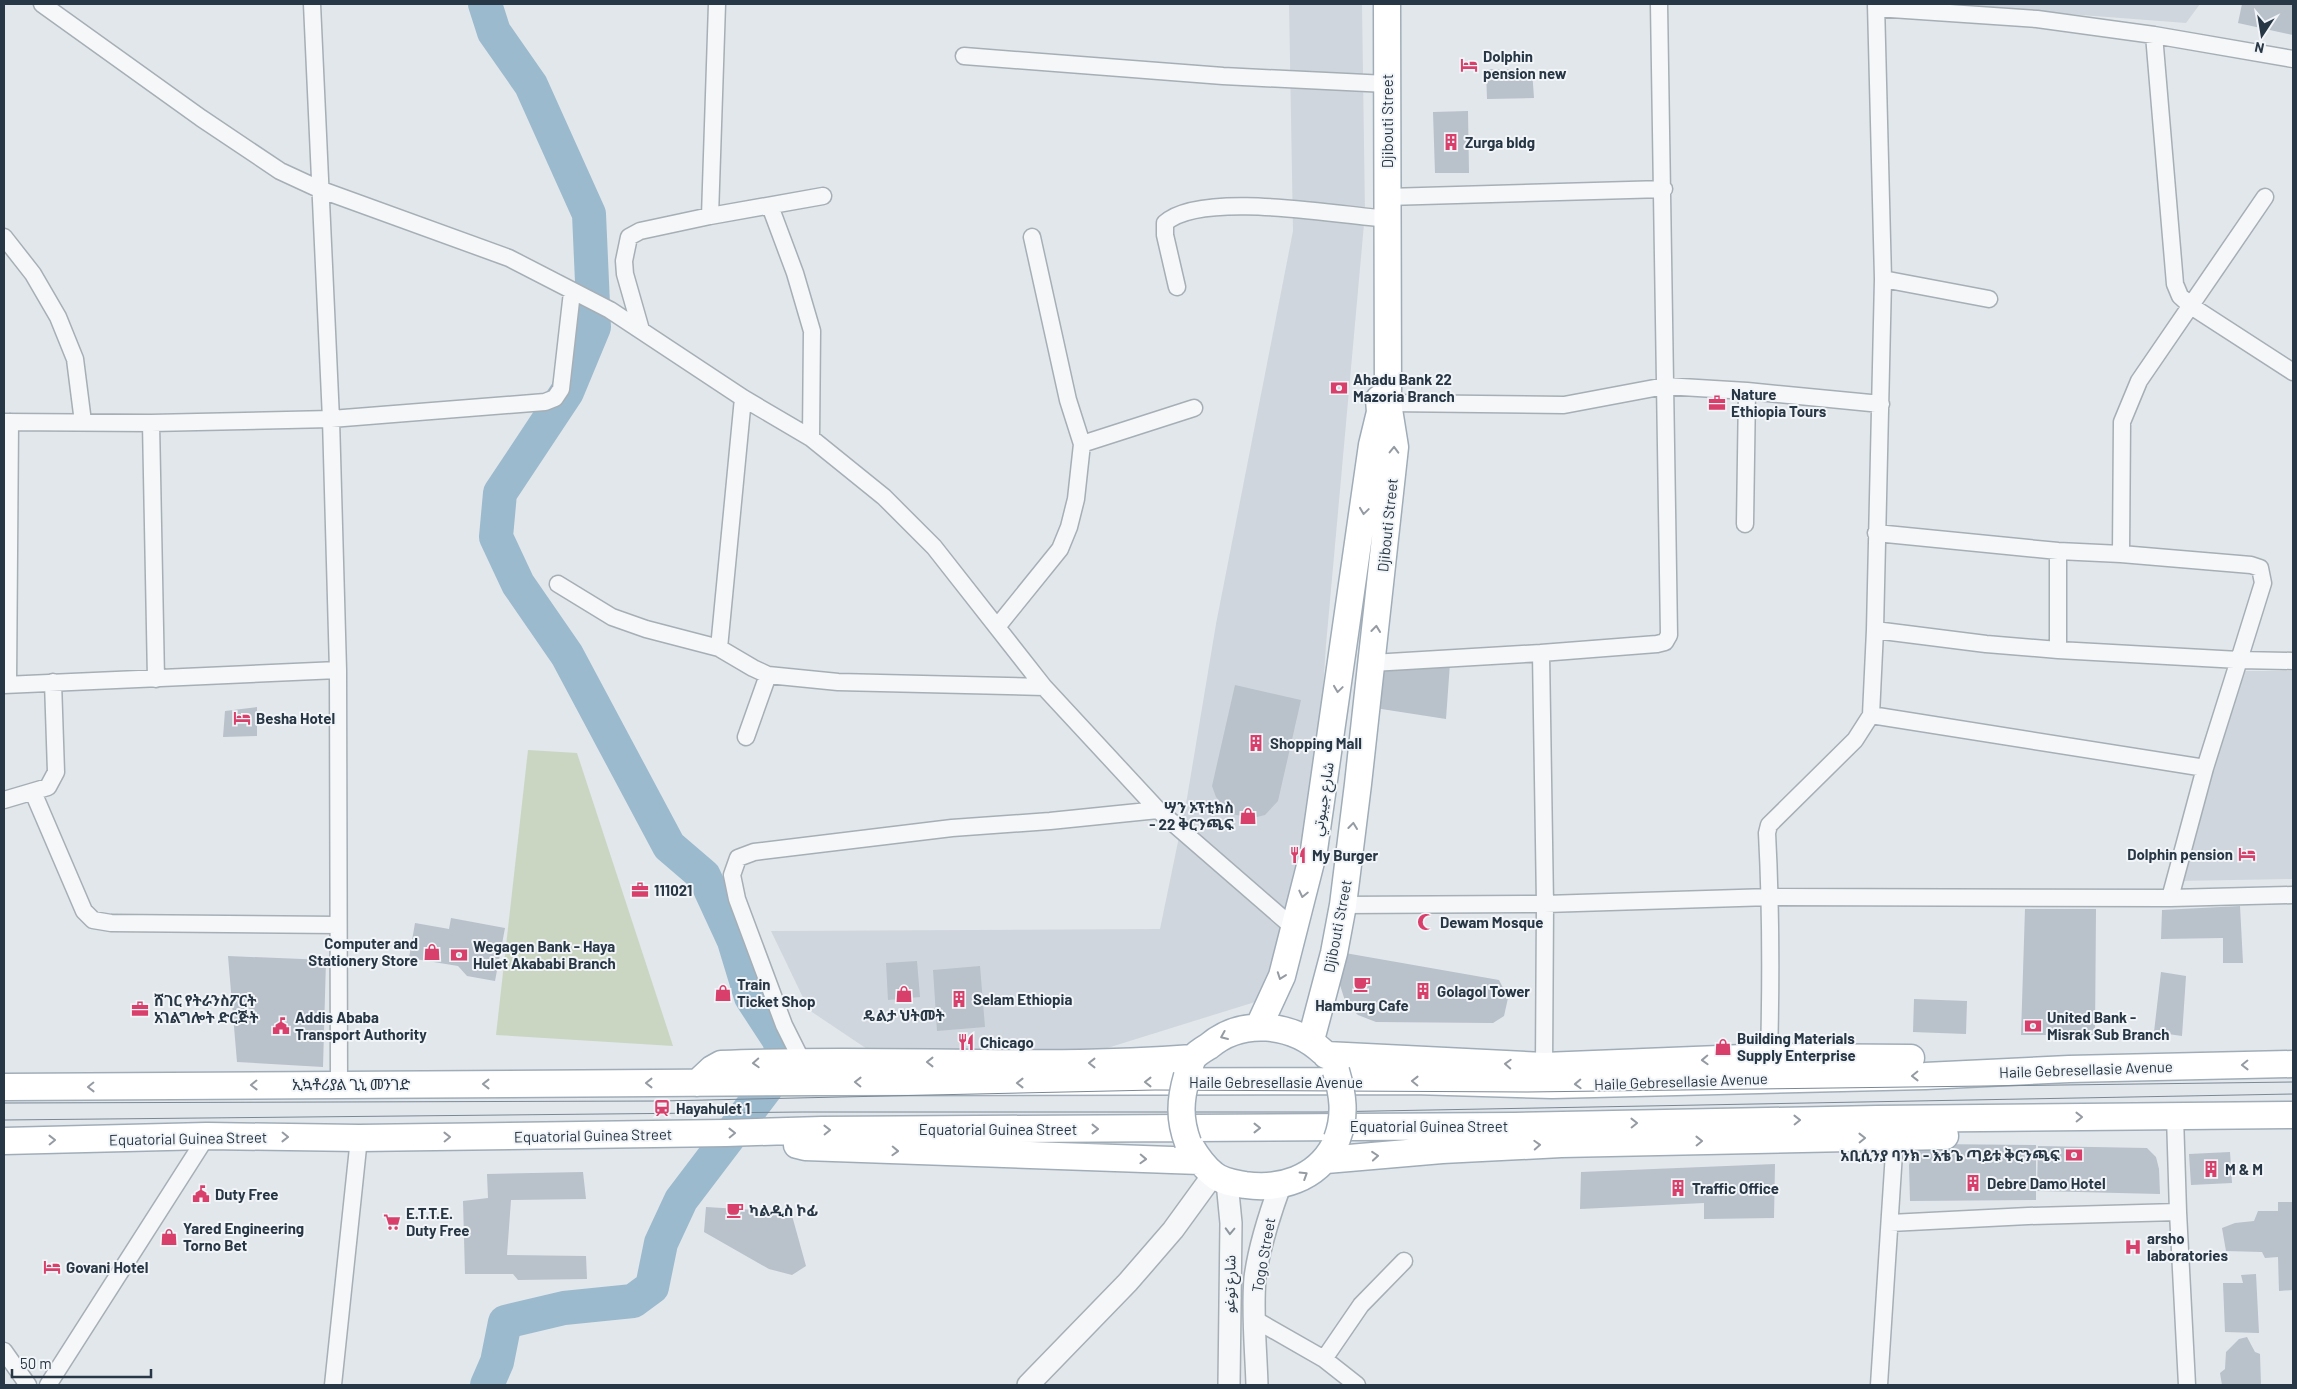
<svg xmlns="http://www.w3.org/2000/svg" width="2297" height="1389" viewBox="0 0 2297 1389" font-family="Barlow,'Noto Sans Arabic','Noto Sans Ethiopic',sans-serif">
<rect width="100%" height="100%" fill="#e2e7eb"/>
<!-- built -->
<path fill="#d0d6dd" d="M 1289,4 L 1362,4 L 1365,213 L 1326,645 L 1314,822 L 1287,992 L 1072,1059 L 873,1053 L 809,1010 L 771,931 L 1160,929 L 1187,798 L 1216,624 L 1293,231 Z
M 1936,4 L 2200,4 L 2186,23 Z
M 2234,671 L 2293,671 L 2293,879 L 2179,881 Z"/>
<!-- green -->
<path fill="#cad6c2" d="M 528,750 L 577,753 L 673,1046 L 496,1035 Z"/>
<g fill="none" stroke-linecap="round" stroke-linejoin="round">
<!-- river -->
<path stroke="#9bbace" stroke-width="34" d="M 485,4 L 494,32 L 531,85 L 589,214 L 594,327 L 567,392 L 500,493 L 496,537 L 518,584 L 567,655 L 669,846 L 704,876 L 734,941 L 751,997 L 779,1040 L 785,1063 L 681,1200 L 661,1243 L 652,1287 L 633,1301 L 564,1308 L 505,1322 L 497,1362 L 487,1385"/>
</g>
<!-- building -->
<path fill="#b9c1ca" d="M 2242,4 L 2293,4 L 2293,35 L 2238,23 Z
M 1486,69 L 1532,70 L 1534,98 L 1487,99 Z
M 1468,111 L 1469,173 L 1435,173 L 1433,112 Z
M 1450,663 L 1446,719 L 1375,708 L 1379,674 L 1387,667 Z
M 1235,685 L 1301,700 L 1278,801 L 1265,815 L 1253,818 L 1231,814 L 1216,797 L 1212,786 Z
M 257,707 L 257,736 L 223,737 L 225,711 Z
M 2240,906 L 2243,963 L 2223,963 L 2223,938 L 2161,939 L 2162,910 Z
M 2025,909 L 2096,909 L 2095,1035 L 2021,1035 Z
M 451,918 L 505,928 L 495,981 L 467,976 L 458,966 L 409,958 L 415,923 L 449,929 Z
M 1345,953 L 1499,980 L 1508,998 L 1504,1016 L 1493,1023 L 1376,1022 L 1358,1015 L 1346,1004 L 1340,985 Z
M 228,956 L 326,960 L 323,1067 L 237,1062 Z
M 917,961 L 920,997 L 888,1000 L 886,963 Z
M 980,966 L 985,1027 L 937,1031 L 933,970 Z
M 2161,972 L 2186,976 L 2182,1036 L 2154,1032 Z
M 1914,999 L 1967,1001 L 1966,1034 L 1913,1032 Z
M 1930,1144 L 2036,1145 L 2036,1200 L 1910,1201 L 1909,1165 L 1914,1149 Z
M 2038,1146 L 2147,1148 L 2156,1157 L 2159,1169 L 2160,1194 L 2037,1191 Z
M 2230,1152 L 2232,1183 L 2191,1185 L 2189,1154 Z
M 1775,1164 L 1774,1218 L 1704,1219 L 1704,1203 L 1580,1209 L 1581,1172 Z
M 583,1172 L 586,1199 L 511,1200 L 507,1255 L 586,1256 L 587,1279 L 518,1280 L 513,1274 L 465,1274 L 463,1201 L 488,1198 L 487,1174 Z
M 2278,1202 L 2293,1202 L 2293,1290 L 2279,1291 L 2278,1257 L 2265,1258 L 2262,1252 L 2226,1251 L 2222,1228 L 2235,1223 L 2254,1221 L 2258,1211 L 2278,1211 Z
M 706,1207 L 791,1212 L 806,1266 L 792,1275 L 769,1269 L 704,1232 Z
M 2256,1274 L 2259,1333 L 2225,1332 L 2223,1283 L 2243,1283 L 2241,1275 Z
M 2247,1337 L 2255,1352 L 2260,1354 L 2261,1385 L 2222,1385 L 2220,1373 L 2225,1369 L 2226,1352 L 2239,1339 Z"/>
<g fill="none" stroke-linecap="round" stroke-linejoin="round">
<!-- minor casing -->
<g stroke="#a6afb6" stroke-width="19">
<path id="minor" d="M 42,4 L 201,118 L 280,171 L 319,189 L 509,258 L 610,310 L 743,398 L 811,438 L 884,497 L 934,547 L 1044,687 L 1158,810 L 1295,929
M 312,4 L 331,419 L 338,670 L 339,1084
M 717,4 L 710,216 L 823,196
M 1876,8 L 2037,19 L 2154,35 L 2175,284 L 2180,296 L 2191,306 L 2293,372
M 2154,35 L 2293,59
M 964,56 L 1223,76 L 1387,84
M 1387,197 L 1664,189
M 2265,197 L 2139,381 L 2122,422 L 2121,554 L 2251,565 L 2260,568 L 2263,583 L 2239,660 L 2293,661
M 770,206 L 795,273 L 812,331 L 811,438
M 4,237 L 33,274 L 58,317 L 75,359 L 83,422
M 1883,279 L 1989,299
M 1177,287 L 1165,235 L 1165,223 C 1201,190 1338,215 1388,219
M 641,330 L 625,274 L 624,261 L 629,237 L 640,231 L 710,216
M 1388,403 L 1564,405 L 1665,386 L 1747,391 L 1881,404
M 4,422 L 151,423 L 331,419 L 545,402 L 555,398 L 561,389 L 572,292
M 151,423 L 156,679
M 1082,444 L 1194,408
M 1745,524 L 1747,391
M 1876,533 L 2058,551 L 2121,554
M 2058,551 L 2058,650 L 2239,660 L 2205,768 L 2170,898
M 558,584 L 612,617 L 646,629 L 719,648 L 753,668 L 768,675 L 838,682 L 1044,687
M 997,627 L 1060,549 L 1069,527 L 1076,499 L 1082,444 L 1068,400 L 1032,237
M 1875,630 L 1986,644 L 2058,650
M 719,648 L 743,398
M 1372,663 L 1541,653
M 8,684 L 10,422
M 4,685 L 338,670
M 1871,715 L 2205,768
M 746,737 L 768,675
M 33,792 L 84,911 L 93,920 L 111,923 L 338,925
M 4,800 L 48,787 L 56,772 L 53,682
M 1343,905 L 1545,904 L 1771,897 L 2170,898 L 2293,895
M 1769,1057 C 1771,982 1771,908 1767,833 L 1769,825 L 1855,740 L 1871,715 L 1875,630 L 1883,279 L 1876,4
M 802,1061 L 784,1025 L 737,899 L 732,875 L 738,858 L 754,852 L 952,828 L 1050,821 L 1158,810
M 1544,1066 L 1545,904 L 1541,653 L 1657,644 L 1665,642 L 1669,635 L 1659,4
M 2175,1116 L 2178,1212 L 2187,1385
M 1890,1223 L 2028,1216 L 2178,1212
M 1254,1319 L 1324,1359 L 1357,1385
M 4,1351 L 28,1385
M 1324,1359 L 1361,1305 L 1404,1261
M 48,1385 L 207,1136
M 333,1385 L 359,1138
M 1879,1385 L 1895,1137"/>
</g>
<!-- tertiary casing -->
<g stroke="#a6afb6" stroke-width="24">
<path id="tertiary" d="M 1227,1182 L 1231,1223 L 1229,1385
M 1028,1385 L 1128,1282 L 1173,1230 L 1213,1175
M 1257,1385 C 1256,1350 1252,1314 1255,1278 C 1259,1247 1269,1216 1280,1186"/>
</g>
<!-- primary casing -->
<g stroke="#a0adb8" stroke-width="29">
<path id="primary" d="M 1259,1026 L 1282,976 L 1314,850 L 1372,445 L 1380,412 L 1379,399
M 1311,1040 L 1334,953 L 1343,905 L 1358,784 L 1395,447 L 1388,403 L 1387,4
M 1326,1055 L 1544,1066 L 1769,1057 L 1911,1058
M 1188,1073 C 1189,1068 1191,1062 1193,1058 C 1197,1053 1204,1049 1209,1046 C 1242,1018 1292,1023 1323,1052
M 697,1083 L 712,1069 L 721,1064 C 879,1057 1036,1070 1193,1058
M 4,1087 L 818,1082 L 1413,1081 L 1552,1085 L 1925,1076 L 2069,1069 L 2293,1064
M 4,1141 L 207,1136 L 359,1138 L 726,1133 L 822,1130 L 1515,1126 L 1877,1119 L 2293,1115
M 797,1145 L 805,1147 L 1200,1161
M 1191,1147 C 1197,1157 1204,1167 1213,1174 C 1222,1182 1234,1183 1245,1185 C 1280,1190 1316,1179 1334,1146
M 1326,1160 L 1442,1150 L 1561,1144 L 1945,1136"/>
</g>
<!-- minor -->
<use href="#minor" stroke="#f5f7f9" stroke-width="16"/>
<!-- tertiary -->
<use href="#tertiary" stroke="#f5f7f9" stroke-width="21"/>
<!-- primary -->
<use href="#primary" stroke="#fff" stroke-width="26"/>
<!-- tram -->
<path stroke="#7a8896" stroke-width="1" d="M 4,1103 L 662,1101 L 1155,1090 L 1527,1092 L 2293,1082
M 4,1120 L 803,1112 L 1323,1112 L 2293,1094"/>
<!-- primary-bridge casing -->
<g stroke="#a0adb8" stroke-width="29" stroke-linecap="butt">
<path id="primary-bridge" d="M 1336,1071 C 1343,1095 1346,1115 1337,1139
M 1187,1076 C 1180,1100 1179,1119 1188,1143"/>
</g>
<!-- primary-bridge -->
<use href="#primary-bridge" stroke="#fff" stroke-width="26"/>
</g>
<!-- one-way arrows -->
<defs><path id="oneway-chevron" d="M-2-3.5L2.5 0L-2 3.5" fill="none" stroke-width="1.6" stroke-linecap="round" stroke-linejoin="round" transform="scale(1.25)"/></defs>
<g stroke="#949ba2">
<use href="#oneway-chevron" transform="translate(1394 450) rotate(-89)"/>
<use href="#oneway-chevron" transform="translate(1364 511) rotate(98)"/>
<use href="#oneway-chevron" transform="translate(1376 629) rotate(-84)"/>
<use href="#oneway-chevron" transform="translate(1338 689) rotate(98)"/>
<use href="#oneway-chevron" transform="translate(1353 826) rotate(-83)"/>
<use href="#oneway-chevron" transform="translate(1303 894) rotate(103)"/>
<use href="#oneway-chevron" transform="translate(1281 976) rotate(110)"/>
<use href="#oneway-chevron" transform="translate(1224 1036) rotate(157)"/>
<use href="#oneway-chevron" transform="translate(1705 1060) rotate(178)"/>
<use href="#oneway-chevron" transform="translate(930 1062) rotate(-180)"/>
<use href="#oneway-chevron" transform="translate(756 1063) rotate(177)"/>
<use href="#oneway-chevron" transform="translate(1092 1063) rotate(-180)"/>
<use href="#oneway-chevron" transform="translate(1508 1064) rotate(-177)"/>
<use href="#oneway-chevron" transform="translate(2245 1065) rotate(179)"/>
<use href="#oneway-chevron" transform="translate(1915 1076) rotate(179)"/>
<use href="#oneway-chevron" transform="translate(1415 1081) rotate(-179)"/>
<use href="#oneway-chevron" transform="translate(858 1082) rotate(-179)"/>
<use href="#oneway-chevron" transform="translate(1148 1082) rotate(180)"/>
<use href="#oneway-chevron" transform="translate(649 1083) rotate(180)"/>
<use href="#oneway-chevron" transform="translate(1020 1083) rotate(180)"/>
<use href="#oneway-chevron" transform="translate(486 1084) rotate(180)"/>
<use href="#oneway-chevron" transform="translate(1578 1084) rotate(178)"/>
<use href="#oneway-chevron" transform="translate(254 1085) rotate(179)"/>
<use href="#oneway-chevron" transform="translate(91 1087) rotate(179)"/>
<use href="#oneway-chevron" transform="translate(2079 1117) rotate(-1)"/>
<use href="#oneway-chevron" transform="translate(1797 1120) rotate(-1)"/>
<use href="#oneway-chevron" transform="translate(1634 1123) rotate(-1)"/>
<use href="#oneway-chevron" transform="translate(1257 1128)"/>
<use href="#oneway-chevron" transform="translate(1095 1129)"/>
<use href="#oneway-chevron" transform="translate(827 1130) rotate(-1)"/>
<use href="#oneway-chevron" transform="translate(732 1133) rotate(-1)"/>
<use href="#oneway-chevron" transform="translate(285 1137) rotate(1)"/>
<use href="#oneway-chevron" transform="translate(447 1137) rotate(-1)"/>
<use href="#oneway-chevron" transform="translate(1862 1138) rotate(-1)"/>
<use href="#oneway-chevron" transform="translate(52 1140) rotate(-1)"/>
<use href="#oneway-chevron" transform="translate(1699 1141) rotate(-1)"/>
<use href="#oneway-chevron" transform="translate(1537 1145) rotate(-3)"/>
<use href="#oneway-chevron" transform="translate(895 1151) rotate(2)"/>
<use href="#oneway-chevron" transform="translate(1375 1156) rotate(-5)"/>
<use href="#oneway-chevron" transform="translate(1143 1159) rotate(2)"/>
<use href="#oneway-chevron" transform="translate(1304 1175) rotate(-32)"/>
</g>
<use stroke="#8e979f" href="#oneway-chevron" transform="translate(1230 1231) rotate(92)"/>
<!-- icons -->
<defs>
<g id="hotel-bare" transform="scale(1.35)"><path d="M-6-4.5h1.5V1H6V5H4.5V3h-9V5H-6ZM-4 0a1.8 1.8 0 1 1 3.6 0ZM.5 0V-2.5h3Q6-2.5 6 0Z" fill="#d83f6b" stroke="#f2f5f8" stroke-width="2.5" paint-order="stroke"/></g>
<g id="building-bare" transform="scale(1.35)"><path d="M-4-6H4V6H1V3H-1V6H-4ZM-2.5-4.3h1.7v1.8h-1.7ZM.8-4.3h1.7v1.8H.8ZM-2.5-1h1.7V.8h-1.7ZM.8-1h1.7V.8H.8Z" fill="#d83f6b" stroke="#f2f5f8" stroke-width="2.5" paint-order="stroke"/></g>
<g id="bank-bare" transform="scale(1.35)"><path d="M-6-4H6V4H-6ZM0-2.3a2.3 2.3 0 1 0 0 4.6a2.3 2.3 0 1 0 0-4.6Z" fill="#d83f6b" stroke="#f2f5f8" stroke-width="2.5" paint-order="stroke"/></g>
<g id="office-bare" transform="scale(1.35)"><path d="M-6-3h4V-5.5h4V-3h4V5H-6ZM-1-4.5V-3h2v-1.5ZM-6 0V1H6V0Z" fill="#d83f6b" stroke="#f2f5f8" stroke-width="2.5" paint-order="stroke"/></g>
<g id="shop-bare" transform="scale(1.35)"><path d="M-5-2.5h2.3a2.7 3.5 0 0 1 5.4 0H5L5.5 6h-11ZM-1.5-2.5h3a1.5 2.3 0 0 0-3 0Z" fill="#d83f6b" stroke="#f2f5f8" stroke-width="2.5" paint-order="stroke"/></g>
<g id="restaurant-bare" transform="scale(1.35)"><path d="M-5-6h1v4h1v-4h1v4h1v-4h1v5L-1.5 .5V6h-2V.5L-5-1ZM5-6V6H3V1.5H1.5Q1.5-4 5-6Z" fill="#d83f6b" stroke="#f2f5f8" stroke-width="2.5" paint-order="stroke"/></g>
<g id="mosque-bare" transform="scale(1.35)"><path d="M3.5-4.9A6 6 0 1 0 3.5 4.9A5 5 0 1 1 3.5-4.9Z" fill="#d83f6b" stroke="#f2f5f8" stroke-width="2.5" paint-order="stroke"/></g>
<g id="cafe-bare" transform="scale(1.35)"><path d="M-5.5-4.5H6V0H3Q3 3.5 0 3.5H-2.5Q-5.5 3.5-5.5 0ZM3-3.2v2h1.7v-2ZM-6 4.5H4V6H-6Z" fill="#d83f6b" stroke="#f2f5f8" stroke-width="2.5" paint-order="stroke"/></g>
<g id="civic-bare" transform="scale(1.35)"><path d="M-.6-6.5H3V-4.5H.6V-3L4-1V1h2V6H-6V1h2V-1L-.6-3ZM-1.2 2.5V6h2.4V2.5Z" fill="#d83f6b" stroke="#f2f5f8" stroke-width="2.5" paint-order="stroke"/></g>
<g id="station-bare" transform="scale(1.35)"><path d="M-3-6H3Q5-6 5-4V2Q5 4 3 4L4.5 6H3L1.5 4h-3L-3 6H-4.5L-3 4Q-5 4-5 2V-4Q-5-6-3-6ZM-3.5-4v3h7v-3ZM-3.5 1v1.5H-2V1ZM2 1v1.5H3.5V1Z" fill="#d83f6b" stroke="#f2f5f8" stroke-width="2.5" paint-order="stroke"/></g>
<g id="supermarket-bare" transform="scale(1.35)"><path d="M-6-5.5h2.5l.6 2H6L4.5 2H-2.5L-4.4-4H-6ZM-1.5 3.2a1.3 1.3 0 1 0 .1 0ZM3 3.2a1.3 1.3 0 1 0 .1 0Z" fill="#d83f6b" stroke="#f2f5f8" stroke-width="2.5" paint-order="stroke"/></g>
<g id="hospital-bare" transform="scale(1.35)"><path d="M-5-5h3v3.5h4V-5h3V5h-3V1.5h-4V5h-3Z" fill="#d83f6b" stroke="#f2f5f8" stroke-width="2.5" paint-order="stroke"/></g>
</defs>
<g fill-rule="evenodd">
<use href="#hotel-bare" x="1469" y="65"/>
<use href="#building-bare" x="1451" y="142"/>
<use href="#bank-bare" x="1339" y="388"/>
<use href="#office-bare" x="1717" y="403"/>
<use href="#hotel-bare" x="242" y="718"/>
<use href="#building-bare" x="1256" y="743"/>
<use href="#shop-bare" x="1248" y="816"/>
<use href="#hotel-bare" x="2247" y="854"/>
<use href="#restaurant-bare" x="1298" y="855"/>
<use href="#office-bare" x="640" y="890"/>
<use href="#mosque-bare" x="1426" y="922"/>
<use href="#shop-bare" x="432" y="952"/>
<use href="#bank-bare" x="459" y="955"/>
<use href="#cafe-bare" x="1362" y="984"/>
<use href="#building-bare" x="1423" y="991"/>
<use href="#shop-bare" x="723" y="993"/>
<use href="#shop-bare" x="904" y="994"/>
<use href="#building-bare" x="959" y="999"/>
<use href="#office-bare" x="140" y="1009"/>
<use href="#civic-bare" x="281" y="1026"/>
<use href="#bank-bare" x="2033" y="1026"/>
<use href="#restaurant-bare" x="966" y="1042"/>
<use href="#shop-bare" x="1723" y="1047"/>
<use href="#station-bare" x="662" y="1108"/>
<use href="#bank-bare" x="2074" y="1155"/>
<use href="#building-bare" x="2211" y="1169"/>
<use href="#building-bare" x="1973" y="1183"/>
<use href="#building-bare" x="1678" y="1188"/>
<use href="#civic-bare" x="201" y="1194"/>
<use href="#cafe-bare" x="735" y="1210"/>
<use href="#supermarket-bare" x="392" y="1222"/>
<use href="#shop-bare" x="169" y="1237"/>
<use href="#hospital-bare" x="2133" y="1247"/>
<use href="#hotel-bare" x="52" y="1267"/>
</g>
<g text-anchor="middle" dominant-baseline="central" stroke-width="4" stroke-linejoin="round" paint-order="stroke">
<!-- poi labels -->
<g font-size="15" font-weight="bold" fill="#283745" stroke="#f2f5f8" text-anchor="start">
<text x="1483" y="56">Dolphin<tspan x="1483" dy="17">pension new</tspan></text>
<text x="1465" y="142">Zurga bldg</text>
<text x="1353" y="379">Ahadu Bank 22<tspan x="1353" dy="17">Mazoria Branch</tspan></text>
<text x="1731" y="394">Nature<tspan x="1731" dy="17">Ethiopia Tours</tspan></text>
<text x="256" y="718">Besha Hotel</text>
<text x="1270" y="743">Shopping Mall</text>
<text x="1234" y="807" text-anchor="end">ሣን ኦፕቲክስ<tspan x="1234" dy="17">- 22 ቅርንጫፍ</tspan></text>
<text x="2233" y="854" text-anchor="end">Dolphin pension</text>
<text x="1312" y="855">My Burger</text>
<text x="654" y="890">111021</text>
<text x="1440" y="922">Dewam Mosque</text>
<text x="418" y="943" text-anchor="end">Computer and<tspan x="418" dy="17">Stationery Store</tspan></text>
<text x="473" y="946">Wegagen Bank - Haya<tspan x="473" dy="17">Hulet Akababi Branch</tspan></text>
<text x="737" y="984">Train<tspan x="737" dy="17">Ticket Shop</tspan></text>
<text x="1437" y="991">Golagol Tower</text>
<text x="973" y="999">Selam Ethiopia</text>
<text x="154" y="1000">ሸገር የትራንስፖርት<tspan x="154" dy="17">አገልግሎት ድርጅት</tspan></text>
<text x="1362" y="1005" text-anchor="middle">Hamburg Cafe</text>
<text x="904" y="1015" text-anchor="middle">ዴልታ ህትመት</text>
<text x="295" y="1017">Addis Ababa<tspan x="295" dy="17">Transport Authority</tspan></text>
<text x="2047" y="1017">United Bank -<tspan x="2047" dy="17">Misrak Sub Branch</tspan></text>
<text x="1737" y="1038">Building Materials<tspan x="1737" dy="17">Supply Enterprise</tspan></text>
<text x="980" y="1042">Chicago</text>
<text x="676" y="1108">Hayahulet 1</text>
<text x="2060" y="1155" text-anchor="end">አቢሲንያ ባንክ - እቴጌ ጣይቱ ቅርንጫፍ</text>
<text x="2225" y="1169">M &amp; M</text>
<text x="1987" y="1183">Debre Damo Hotel</text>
<text x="1692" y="1188">Traffic Office</text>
<text x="215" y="1194">Duty Free</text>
<text x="749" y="1210">ካልዲስ ኮፊ</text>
<text x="406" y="1213">E.T.T.E.<tspan x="406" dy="17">Duty Free</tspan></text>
<text x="183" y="1228">Yared Engineering<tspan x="183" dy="17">Torno Bet</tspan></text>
<text x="2147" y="1238">arsho<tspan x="2147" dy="17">laboratories</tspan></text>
<text x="66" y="1267">Govani Hotel</text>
</g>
<!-- street labels -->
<g font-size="15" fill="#283745" stroke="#f2f5f8">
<text transform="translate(1387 121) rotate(-90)">Djibouti Street</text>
<text transform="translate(1387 525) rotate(-84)">Djibouti Street</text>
<text transform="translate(1322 799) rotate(-81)">شارع جيبوتي</text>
<text transform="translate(1337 926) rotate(-79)">Djibouti Street</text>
<text transform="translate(2086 1069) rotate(-2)">Haile Gebresellasie Avenue</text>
<text transform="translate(1681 1081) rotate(-2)">Haile Gebresellasie Avenue</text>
<text x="1276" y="1082">Haile Gebresellasie Avenue</text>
<text x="351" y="1084">ኢኳቶሪያል ጊኒ መንገድ</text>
<text x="1429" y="1126">Equatorial Guinea Street</text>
<text x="998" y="1129">Equatorial Guinea Street</text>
<text transform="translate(593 1135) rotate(-1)">Equatorial Guinea Street</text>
<text transform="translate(188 1138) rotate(-1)">Equatorial Guinea Street</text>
<text transform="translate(1263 1255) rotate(-80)">Togo Street</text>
<text transform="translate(1229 1284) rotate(-89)">شارع توغو</text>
</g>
</g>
<!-- border -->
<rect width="2297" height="1389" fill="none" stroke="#283745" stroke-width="10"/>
<!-- north arrow -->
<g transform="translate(2262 35) rotate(192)" stroke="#f2f5f8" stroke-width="4" paint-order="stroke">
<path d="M0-4L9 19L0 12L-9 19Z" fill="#283745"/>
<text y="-8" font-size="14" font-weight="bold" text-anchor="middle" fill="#283745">N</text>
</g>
<!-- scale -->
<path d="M12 1369v8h139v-8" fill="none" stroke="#283745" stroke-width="2.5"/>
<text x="20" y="1369" font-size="15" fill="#283745" stroke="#f2f5f8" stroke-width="4" paint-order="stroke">50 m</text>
</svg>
